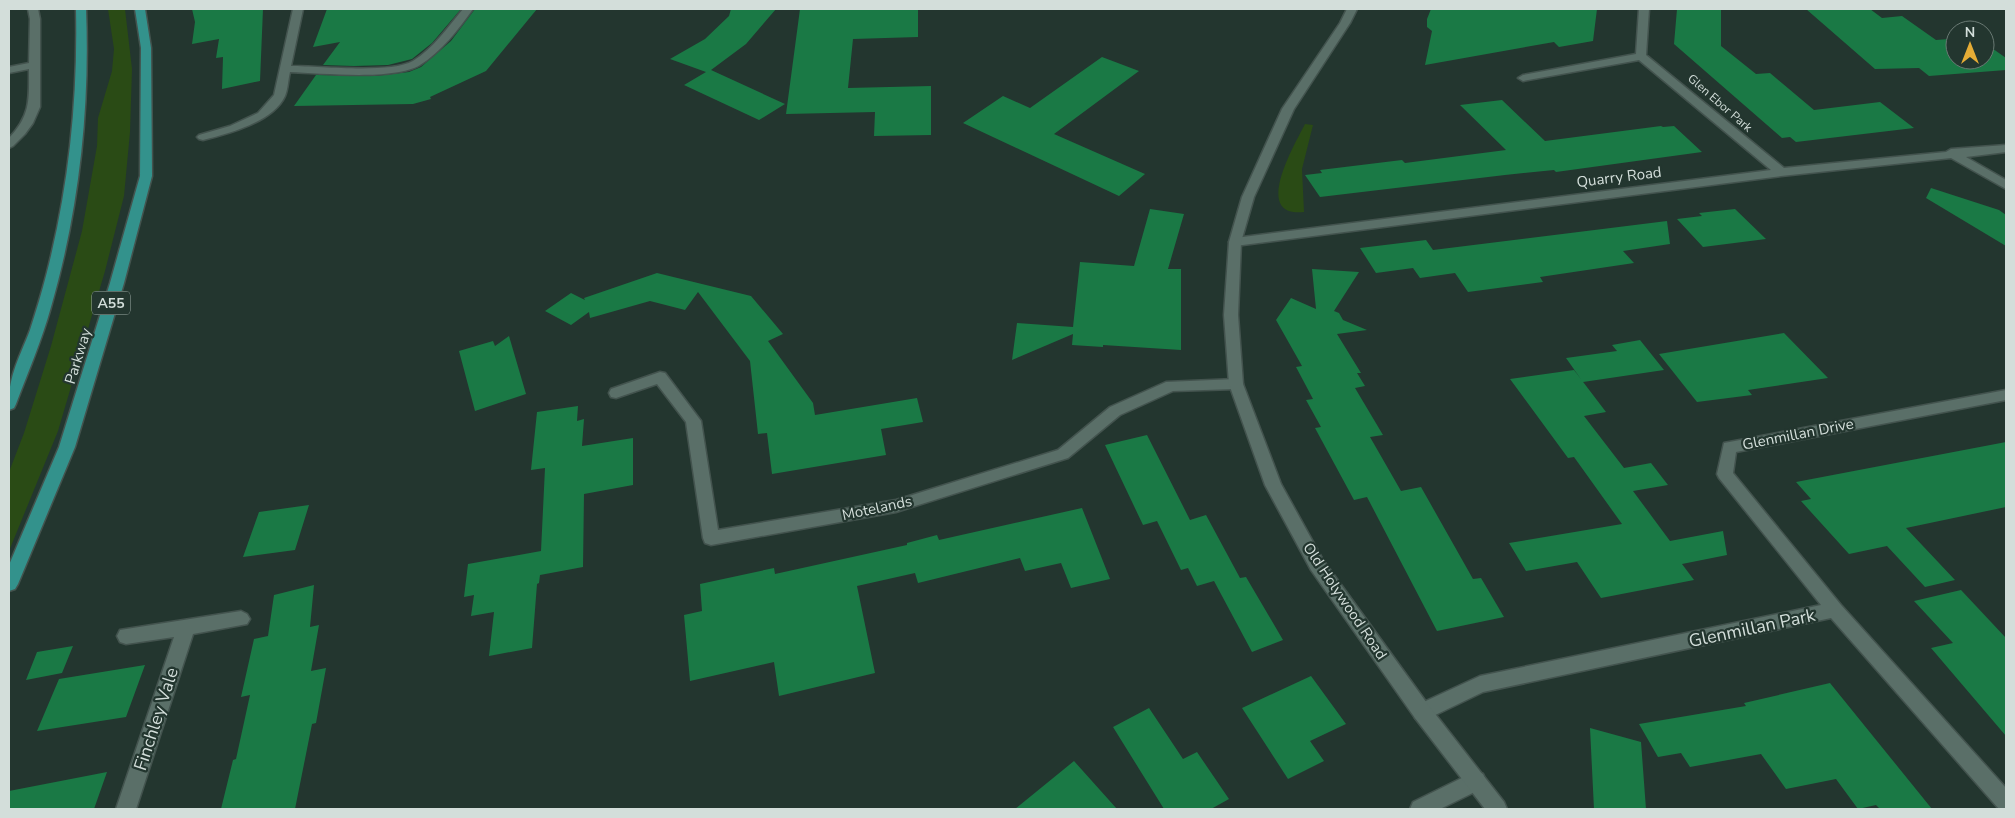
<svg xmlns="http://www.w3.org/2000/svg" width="2015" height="818" viewBox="0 0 2015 818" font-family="'Nunito Sans',sans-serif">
<rect width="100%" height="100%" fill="#23362f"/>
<!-- green -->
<path fill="#2a4b15" d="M 108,9 L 125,9 L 132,69 L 130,132 L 124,196 L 105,271 L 58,431 L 9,551 L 9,472 L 24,433 L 51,346 L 82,231 L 97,146 L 98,118 L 112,71 L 114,49 Z
M 1305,124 L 1313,125 L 1302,169 L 1304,212 C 1251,218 1295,144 1305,124 Z"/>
<!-- building -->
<path fill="#1a7945" d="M 192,9 L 263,9 L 260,81 L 222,89 L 223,57 L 216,58 L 219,39 L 192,44 L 195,22 Z
M 327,9 L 461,9 L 432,43 L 412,59 L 388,65 L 354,66 L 323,65 L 340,42 L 313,47 Z
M 475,9 L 537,9 L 486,71 L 430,97 L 431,99 L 413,104 L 294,106 L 316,75 L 376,76 L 409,72 L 421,67 L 451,41 Z
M 731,9 L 776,9 L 746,44 L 711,70 L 785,104 L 759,120 L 684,85 L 706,72 L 670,59 L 705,39 L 729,16 Z
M 800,9 L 918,9 L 918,37 L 853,39 L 848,88 L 931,86 L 931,135 L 874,136 L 875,112 L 786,114 Z
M 1431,9 L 1597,9 L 1593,41 L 1559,47 L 1554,42 L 1425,65 L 1432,31 L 1427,27 L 1427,19 Z
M 1677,9 L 1721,9 L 1721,46 L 1756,74 L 1770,73 L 1814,110 L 1880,102 L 1914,128 L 1796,142 L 1790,137 L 1782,138 L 1674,44 Z
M 1806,9 L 1870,9 L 1882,18 L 1902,16 L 1936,40 L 1949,39 L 1955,44 L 1955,60 L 1985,60 L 1985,47 L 1989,46 L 2006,58 L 2006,70 L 1929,76 L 1919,68 L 1875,69 Z
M 1102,57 L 1139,71 L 1054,134 L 1145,174 L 1119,196 L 963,123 L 1003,96 L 1030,108 Z
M 1502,100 L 1545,141 L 1661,126 L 1663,127 L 1674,126 L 1702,152 L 1556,172 L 1554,170 L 1505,175 L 1320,197 L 1305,175 L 1322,173 L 1320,170 L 1402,160 L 1405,163 L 1506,150 L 1460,105 Z
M 1931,188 L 1999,210 L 2006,215 L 2006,246 L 1926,198 Z
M 1150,209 L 1184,214 L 1168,269 L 1181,269 L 1181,350 L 1103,345 L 1103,347 L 1072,345 L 1073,334 L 1012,360 L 1017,323 L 1073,327 L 1080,262 L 1134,266 Z
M 1735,209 L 1766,239 L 1703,247 L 1677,219 L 1702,216 L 1699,213 Z
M 1667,221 L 1670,244 L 1623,251 L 1634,263 L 1540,277 L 1543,282 L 1468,292 L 1455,273 L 1420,278 L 1413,268 L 1376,273 L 1360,248 L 1426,240 L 1433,250 Z
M 1312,269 L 1359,272 L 1334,311 L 1339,313 L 1343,320 L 1367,330 L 1337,334 L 1361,373 L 1357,373 L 1365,386 L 1355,388 L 1383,435 L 1370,437 L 1401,491 L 1421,487 L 1473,579 L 1481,578 L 1504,617 L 1437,631 L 1367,497 L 1354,500 L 1315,428 L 1321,427 L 1306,400 L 1313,399 L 1296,367 L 1302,366 L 1276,320 L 1291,298 L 1316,309 Z
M 657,273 L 751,296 L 783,334 L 768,341 L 813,403 L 815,415 L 917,398 L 923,422 L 881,429 L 886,455 L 772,474 L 767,433 L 758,434 L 750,361 L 698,292 L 685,310 L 650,301 L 590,318 L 589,312 L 571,325 L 545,311 L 571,293 L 585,300 L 584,298 Z
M 1784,333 L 1828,378 L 1748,390 L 1752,395 L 1697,402 L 1659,354 Z
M 509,336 L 526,394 L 475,411 L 459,351 L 493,341 L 495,346 Z
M 1640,340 L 1664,370 L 1583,382 L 1566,358 L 1617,351 L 1612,345 Z
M 1574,370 L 1606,412 L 1584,416 L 1624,468 L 1651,463 L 1668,485 L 1633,491 L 1670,541 L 1723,531 L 1727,555 L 1682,564 L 1694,580 L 1601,598 L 1577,562 L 1526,571 L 1509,543 L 1622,524 L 1574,457 L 1568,458 L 1510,379 Z
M 578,406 L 577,421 L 584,419 L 582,446 L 633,438 L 633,485 L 584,494 L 583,567 L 540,575 L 539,583 L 537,584 L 532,648 L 489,656 L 494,612 L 471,616 L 474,595 L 464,597 L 468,564 L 541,551 L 545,468 L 531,470 L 537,412 Z
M 1147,435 L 1190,520 L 1206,515 L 1240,578 L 1246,577 L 1283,640 L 1252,652 L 1214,581 L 1197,586 L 1188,568 L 1181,570 L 1157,521 L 1143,525 L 1105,445 Z
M 2006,442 L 2006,507 L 1906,528 L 1955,580 L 1925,587 L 1887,546 L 1849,554 L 1801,501 L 1811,499 L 1796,482 Z
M 309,505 L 295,550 L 243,557 L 259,512 Z
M 1082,508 L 1110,579 L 1071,588 L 1061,563 L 1025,571 L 1020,558 L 918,583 L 915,573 L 857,586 L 875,673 L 779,696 L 774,662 L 690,681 L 684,615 L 702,611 L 700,584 L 774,568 L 775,574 L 907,545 L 907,543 L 937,535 L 939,540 Z
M 314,585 L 310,627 L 319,625 L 311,671 L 326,668 L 316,723 L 312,724 L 295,809 L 221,809 L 233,760 L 236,759 L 250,695 L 241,697 L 254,639 L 268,636 L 274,595 Z
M 1961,590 L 2006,638 L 2006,736 L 1931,648 L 1953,643 L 1914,601 Z
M 73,646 L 62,673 L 26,680 L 37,652 Z
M 145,665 L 126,717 L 37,731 L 59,679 Z
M 1311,676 L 1346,724 L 1310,741 L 1324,761 L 1288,779 L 1242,708 Z
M 1830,683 L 1932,809 L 1880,809 L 1876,805 L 1858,809 L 1836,779 L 1786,789 L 1761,754 L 1690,767 L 1681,753 L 1658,757 L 1639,724 L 1746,706 L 1744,703 Z
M 1149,708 L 1183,759 L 1197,752 L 1229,799 L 1211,809 L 1164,809 L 1113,727 Z
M 1590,728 L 1641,742 L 1646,809 L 1594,809 Z
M 1074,761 L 1117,809 L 1015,809 Z
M 107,772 L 94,809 L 9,809 L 9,791 Z"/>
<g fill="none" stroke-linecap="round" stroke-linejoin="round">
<!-- minor casing -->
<g stroke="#43534e" stroke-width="3">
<path id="minor" d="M 28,9 L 38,9 L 40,19 L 40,107 L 33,123 L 25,134 L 13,146 L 9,148 L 9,138 C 31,115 29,99 29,69 L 9,73 L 9,67 L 29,63 L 30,19 Z
M 293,9 L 303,9 L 291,66 C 319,66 390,74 413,61 C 433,49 448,27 463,9 L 473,9 C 459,29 441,52 420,65 C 394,81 321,73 290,72 C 288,80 288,89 285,96 C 273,122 228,134 203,140 L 199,139 L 197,137 L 199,135 L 230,126 L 258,113 L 274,95 Z
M 1639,9 L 1649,9 L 1646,55 L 1784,168 L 1946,152 L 1951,149 L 2006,145 L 2006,152 L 1966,157 L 2006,180 L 2006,189 L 1951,158 L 1781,176 L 1235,246 L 1229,242 L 1235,238 L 1771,170 L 1639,60 L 1523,81 L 1518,78 L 1523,75 L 1636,54 Z
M 660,372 L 665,373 L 701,421 L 718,530 L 896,500 L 1058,450 L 1110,407 L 1166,382 L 1236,379 L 1241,380 L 1243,384 L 1241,388 L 1236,389 L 1173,391 L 1120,415 L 1068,458 L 896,512 L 711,545 L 705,543 L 703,538 L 686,422 L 657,384 L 616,398 L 611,397 L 609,393 L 611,389 Z
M 2006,390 L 2006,400 L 1736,452 L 1733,473 L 1841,605 L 2006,788 L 2006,809 L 1999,809 L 1831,618 L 1483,692 L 1429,718 L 1422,721 L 1415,718 L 1413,712 L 1415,706 L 1480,676 L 1821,605 L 1719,478 L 1717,474 L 1724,443 Z
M 241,611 L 247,614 L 250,619 L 247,624 L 193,634 L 136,809 L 116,809 L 174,637 L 126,644 L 120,642 L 117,636 L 120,630 Z
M 1476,771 L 1483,774 L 1486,781 L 1483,788 L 1440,809 L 1410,809 L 1413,802 Z"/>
</g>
<!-- tertiary casing -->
<g stroke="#43534e" stroke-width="3">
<path id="tertiary" d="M 1347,9 L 1357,9 L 1350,23 L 1294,109 L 1254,197 L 1241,242 L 1238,315 L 1243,384 L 1281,484 L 1323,560 L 1429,706 L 1504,802 L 1507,809 L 1485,809 L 1415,718 L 1311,570 L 1265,485 L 1229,384 L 1224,315 L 1229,242 L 1242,197 L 1282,109 L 1340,23 Z"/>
</g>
<!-- trunk casing -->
<g stroke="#43534e" stroke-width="3">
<path id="trunk" d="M 76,9 L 86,9 C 90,110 79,210 51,307 C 42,340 28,372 16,404 L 14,408 L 9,410 C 7,378 19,359 30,330 C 36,311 42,292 47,272 C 69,186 78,98 76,9 Z
M 135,9 L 145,9 L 151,48 L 152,176 L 124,283 L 75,447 L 18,584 L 15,589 L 9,591 L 9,565 L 59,447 L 110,283 L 140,176 L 141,48 Z"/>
</g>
<!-- minor -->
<use href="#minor" fill="#5a6f68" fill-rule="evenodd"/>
<!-- tertiary -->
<use href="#tertiary" fill="#5a6f68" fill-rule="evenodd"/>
<!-- trunk -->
<use href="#trunk" fill="#33928c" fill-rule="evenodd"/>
</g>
<g text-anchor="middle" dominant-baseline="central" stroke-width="4.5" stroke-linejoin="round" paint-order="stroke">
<!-- far-street labels -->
<g font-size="12" fill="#d3deda" stroke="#23362f">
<text transform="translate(1720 103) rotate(41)">Glen Ebor Park</text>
</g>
<!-- shield labels -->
<rect fill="#23362f" stroke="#9eaca7" stroke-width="1" x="92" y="291.5" width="38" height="23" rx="4"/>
<g font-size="14" font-weight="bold" fill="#d3deda">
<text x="111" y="303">A55</text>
</g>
<!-- street labels -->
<g font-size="15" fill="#d3deda" stroke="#23362f">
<text transform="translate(1619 177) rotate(-7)">Quarry Road</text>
<text transform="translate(78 356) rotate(-73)">Parkway</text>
<text transform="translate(1798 434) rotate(-11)">Glenmillan Drive</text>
<text transform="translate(877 508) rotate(-12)">Motelands</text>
<text transform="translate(1345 601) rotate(56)">Old Holywood Road</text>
</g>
<!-- near-street labels -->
<g font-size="18" fill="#d3deda" stroke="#23362f">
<text transform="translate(1752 628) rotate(-12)">Glenmillan Park</text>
<text transform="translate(156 719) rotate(-72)">Finchley Vale</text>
</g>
</g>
<!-- border -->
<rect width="2015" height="818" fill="none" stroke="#d3deda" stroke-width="20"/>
<!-- north arrow -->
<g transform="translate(1970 45)"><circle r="24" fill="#23362f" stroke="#697973"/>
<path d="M0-4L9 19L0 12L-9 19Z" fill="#e6ad36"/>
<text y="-8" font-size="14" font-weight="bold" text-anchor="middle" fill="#d3deda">N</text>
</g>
</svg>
